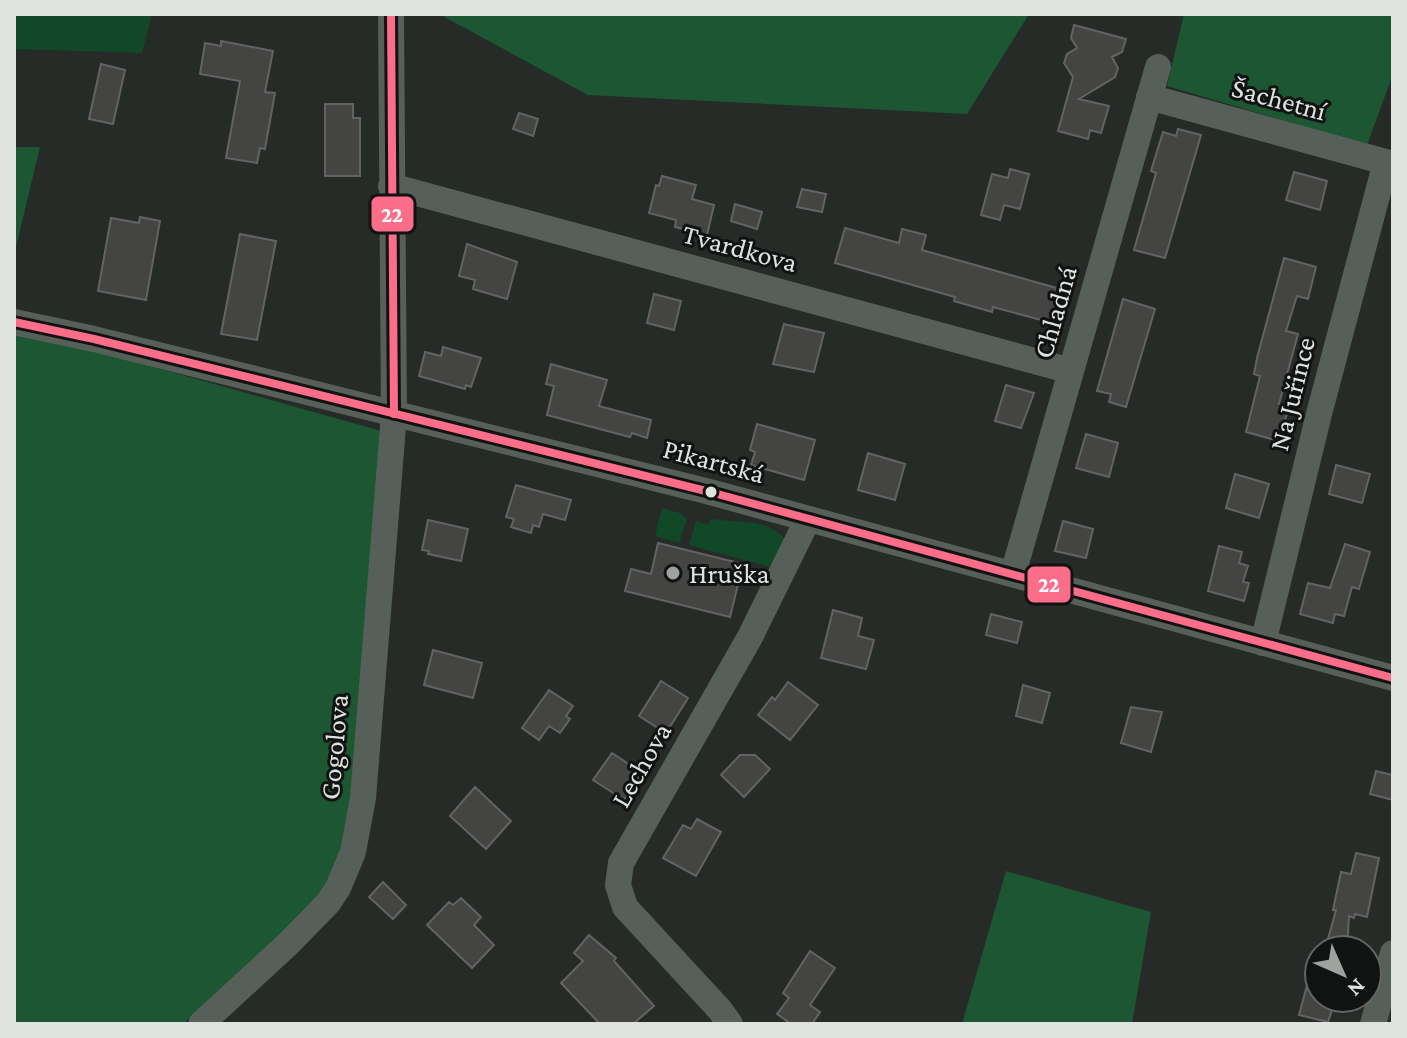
<svg xmlns="http://www.w3.org/2000/svg" width="1407" height="1038" viewBox="0 0 1407 1038" font-family="'Crimson Pro',serif">
<rect width="100%" height="100%" fill="#262b28"/>
<!-- green -->
<path fill="#114827" d="M 14,14 L 152,14 L 142,53 L 14,49 Z
M 662,508 L 680,513 L 687,519 L 679,543 L 655,536 Z
M 714,519 C 739,524 766,517 785,539 L 774,568 L 689,545 L 696,521 L 708,525 L 710,520 Z"/>
<!-- forest -->
<path fill="#1c5632" d="M 439,14 L 1029,14 L 967,114 L 588,95 Z
M 1184,14 L 1393,14 L 1393,74 L 1367,145 L 1167,86 Z
M 14,147 L 40,147 L 14,255 Z
M 14,331 L 54,339 L 385,432 L 352,817 L 340,864 L 310,909 L 183,1024 L 14,1024 Z
M 1006,871 L 1151,912 L 1132,1024 L 962,1024 Z"/>
<!-- building -->
<path fill="#444443" stroke="#626362" stroke-width="2" d="M 1074,25 L 1126,39 L 1122,52 L 1112,57 L 1118,68 L 1115,77 L 1079,99 L 1109,106 L 1101,133 L 1090,130 L 1088,139 L 1058,131 L 1073,77 L 1064,63 L 1067,54 L 1077,48 L 1071,38 Z
M 221,41 L 273,51 L 265,92 L 275,93 L 265,149 L 260,148 L 257,163 L 226,158 L 240,81 L 200,74 L 205,43 L 221,46 Z
M 101,64 L 125,70 L 113,124 L 89,119 Z
M 325,104 L 353,104 L 353,118 L 360,118 L 360,176 L 325,176 Z
M 519,113 L 538,119 L 533,136 L 513,129 Z
M 1178,129 L 1201,135 L 1165,258 L 1134,250 L 1156,173 L 1151,171 L 1163,132 L 1176,136 Z
M 1010,169 L 1029,174 L 1020,209 L 1004,205 L 1000,220 L 981,215 L 992,174 L 1008,178 Z
M 1294,172 L 1327,181 L 1320,210 L 1286,200 Z
M 662,176 L 696,185 L 692,199 L 714,205 L 707,235 L 675,227 L 676,220 L 649,213 L 656,185 L 659,186 Z
M 802,189 L 826,194 L 822,212 L 797,207 Z
M 735,204 L 762,212 L 757,229 L 731,221 Z
M 140,217 L 160,221 L 146,300 L 98,291 L 111,218 L 139,223 Z
M 845,228 L 899,243 L 902,229 L 926,235 L 922,250 L 1060,289 L 1052,323 L 993,307 L 992,312 L 954,301 L 955,297 L 835,263 Z
M 240,234 L 276,241 L 257,340 L 221,334 Z
M 467,244 L 517,262 L 507,299 L 473,289 L 475,280 L 459,276 Z
M 1284,258 L 1316,267 L 1308,299 L 1297,296 L 1286,331 L 1298,334 L 1279,404 L 1289,406 L 1279,441 L 1246,432 L 1260,376 L 1254,374 L 1257,358 Z
M 654,294 L 681,301 L 674,330 L 647,323 Z
M 1123,299 L 1155,309 L 1126,407 L 1109,402 L 1111,394 L 1097,391 Z
M 784,324 L 824,333 L 814,372 L 773,364 Z
M 443,347 L 481,358 L 471,387 L 466,385 L 465,389 L 419,376 L 425,352 L 441,356 Z
M 551,364 L 607,380 L 599,406 L 651,420 L 647,438 L 632,433 L 630,437 L 547,415 L 554,386 L 546,384 Z
M 1006,385 L 1034,393 L 1021,428 L 995,421 Z
M 757,424 L 815,440 L 804,480 L 751,465 L 755,452 L 750,450 Z
M 1086,434 L 1118,443 L 1109,477 L 1076,468 Z
M 868,453 L 905,464 L 895,500 L 858,490 Z
M 1336,465 L 1370,474 L 1362,503 L 1329,494 Z
M 1235,474 L 1269,484 L 1259,518 L 1226,508 Z
M 516,485 L 571,500 L 565,520 L 543,514 L 539,527 L 533,525 L 531,533 L 511,527 L 514,519 L 506,517 Z
M 428,520 L 468,529 L 461,561 L 428,554 L 429,551 L 422,550 Z
M 1063,521 L 1093,529 L 1086,558 L 1055,551 Z
M 658,543 L 743,564 L 730,617 L 625,591 L 631,569 L 651,574 Z
M 1345,544 L 1370,552 L 1359,589 L 1352,587 L 1344,616 L 1335,614 L 1333,623 L 1300,614 L 1308,583 L 1330,588 Z
M 1219,546 L 1242,552 L 1239,563 L 1248,566 L 1243,582 L 1249,583 L 1244,601 L 1208,591 Z
M 833,610 L 862,618 L 858,636 L 874,640 L 866,669 L 821,658 Z
M 991,614 L 1022,622 L 1017,643 L 986,635 Z
M 433,650 L 482,663 L 473,698 L 424,685 Z
M 661,681 L 688,698 L 666,733 L 639,716 Z
M 788,682 L 818,705 L 790,740 L 758,715 L 772,697 L 775,700 Z
M 1023,685 L 1050,693 L 1042,723 L 1016,716 Z
M 549,690 L 573,706 L 566,716 L 570,719 L 560,733 L 549,726 L 539,740 L 522,728 Z
M 1131,707 L 1162,712 L 1151,752 L 1121,743 Z
M 612,753 L 642,773 L 624,800 L 593,780 Z
M 740,755 L 755,755 L 770,769 L 744,797 L 721,775 Z
M 1376,771 L 1393,775 L 1393,800 L 1370,794 Z
M 475,787 L 511,821 L 486,849 L 450,816 Z
M 697,819 L 721,832 L 696,876 L 663,858 L 683,825 L 691,829 Z
M 1356,853 L 1379,858 L 1367,917 L 1355,914 L 1354,918 L 1349,916 L 1347,950 L 1325,950 L 1336,910 L 1333,910 L 1341,872 L 1351,874 Z
M 383,882 L 406,905 L 393,919 L 369,897 Z
M 461,898 L 481,917 L 474,925 L 494,945 L 472,968 L 427,925 L 449,902 L 453,905 Z
M 589,935 L 616,958 L 614,961 L 654,1006 L 633,1024 L 600,1024 L 561,983 L 583,961 L 574,953 Z
M 810,951 L 835,968 L 810,1005 L 820,1012 L 812,1024 L 791,1024 L 777,1014 L 789,998 L 783,993 Z
M 1313,963 L 1319,964 L 1319,998 L 1336,998 L 1328,1022 L 1299,1015 Z"/>
<g fill="none" stroke-linecap="round" stroke-linejoin="round">
<!-- street -->
<path stroke="#566059" stroke-width="26" d="M 1149,97 L 1393,164
M 391,186 L 1071,371
M 14,322 L 94,339 L 710,492 L 1393,678
M 1013,574 L 1158,67
M 1263,643 L 1320,410 L 1386,162
M 201,1024 L 289,943 L 328,903 L 338,888 L 353,852 L 363,798 L 394,414 L 391,14
M 730,1024 L 720,1010 L 625,907 L 618,885 L 621,863 L 750,637 L 808,519
M 1373,1024 L 1393,953"/>
<!-- bus-1 casing -->
<g stroke="#101311" stroke-width="14">
<path id="bus-1" d="M 391,14 L 394,414
M 14,322 L 94,339 L 710,492 L 1393,678"/>
</g>
<!-- bus-1 -->
<use href="#bus-1" stroke="#fb6d88" stroke-width="8"/>
</g>
<!-- markers -->
<circle fill="#dfe3e0" stroke="#101311" stroke-width="3" cx="711" cy="492" r="7"/>
<circle fill="#9ea3a0" stroke="#101311" stroke-width="3" cx="673" cy="573" r="8"/>
<g text-anchor="middle" dominant-baseline="central" stroke-width="6" stroke-linejoin="round" paint-order="stroke">
<!-- street labels -->
<g font-size="28" fill="#dfe3e0" stroke="#101311">
<text transform="translate(1279 99) rotate(15)">Šachetní</text>
<text transform="translate(740 248) rotate(15)">Tvardkova</text>
<text transform="translate(1055 312) rotate(-74)">Chladná</text>
<text transform="translate(1292 394) rotate(-76)">Na Juřince</text>
<text transform="translate(714 461) rotate(15)">Pikartská</text>
<text transform="translate(334 747) rotate(-85)">Gogolova</text>
<text transform="translate(641 765) rotate(-60)">Lechova</text>
</g>
<!-- poi labels -->
<g font-size="28" fill="#dfe3e0" stroke="#101311" text-anchor="start">
<text x="689" y="573">Hruška</text>
</g>
</g>
<g stroke="#101311" stroke-width="3">
<rect x="370" y="195" width="45" height="38" rx="8" fill="#fb6d88"/>
<rect x="1026" y="565" width="46" height="39" rx="8" fill="#fb6d88"/>
</g>
<g font-size="22" text-anchor="middle" font-weight="bold" fill="#fff">
<text x="392" y="222">22</text>
<text x="1049" y="592">22</text>
</g>
<!-- border -->
<rect width="1407" height="1038" fill="none" stroke="#dfe3e0" stroke-width="32"/>
<!-- north arrow -->
<g transform="translate(1343 974) rotate(135)"><circle r="38" fill="#101311" stroke="#636664" stroke-width="2"/>
<path d="M0-6L14 30L0 20L-14 30Z" fill="#9ea3a0"/>
<text y="-12" font-size="22" font-weight="bold" text-anchor="middle" fill="#dfe3e0">N</text>
</g>
</svg>
